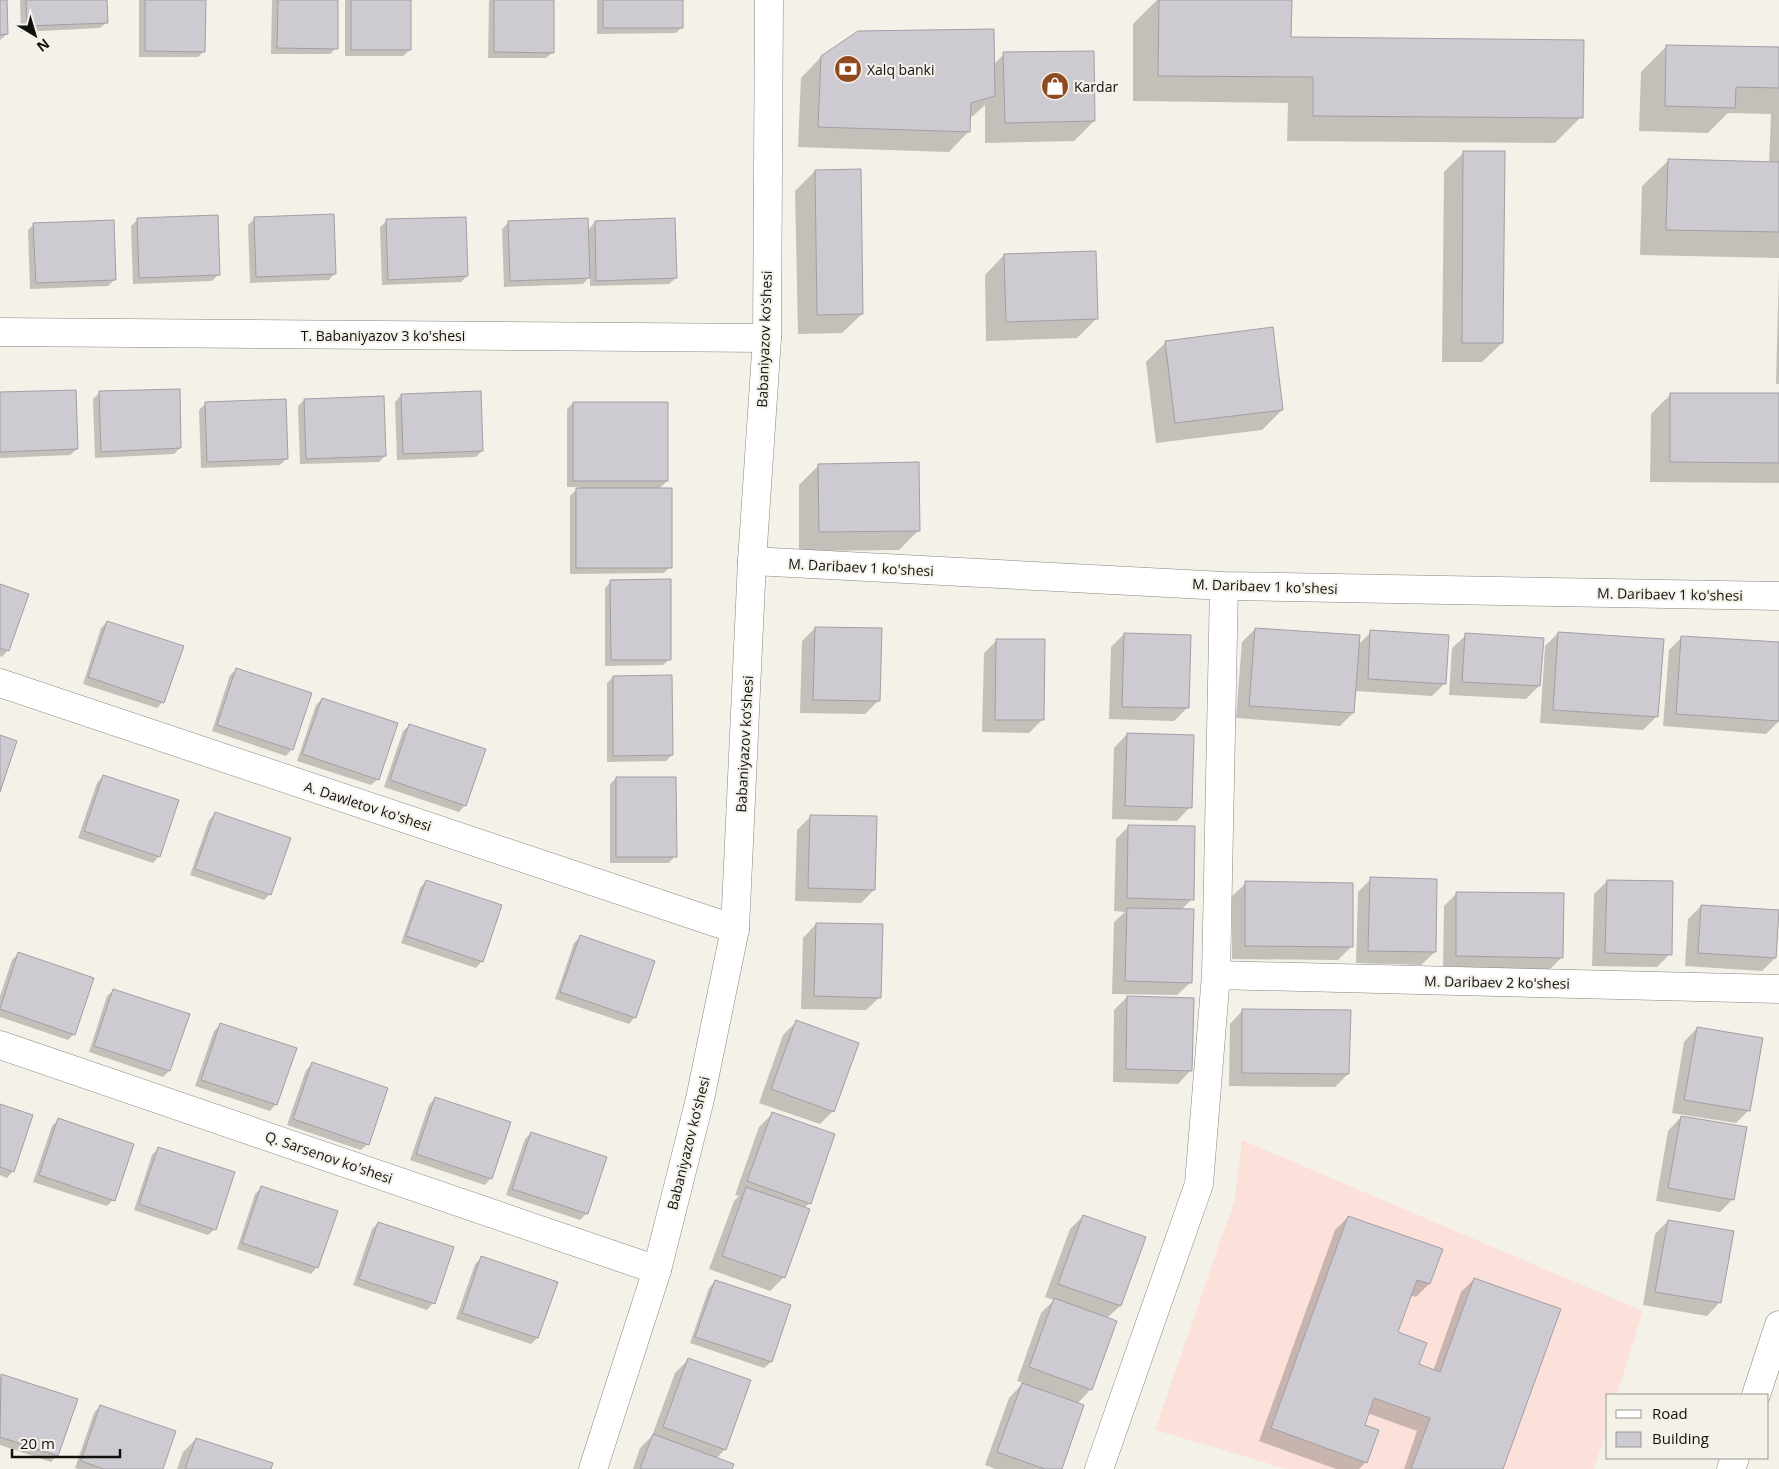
<svg xmlns="http://www.w3.org/2000/svg" width="1779" height="1469" viewBox="0 0 1779 1469" font-family="'Open Sans',sans-serif">
<rect width="100%" height="100%" fill="#f4f1e9"/>
<!-- commercial -->
<path fill="#fbe1da" d="M 1242,1140 L 1643,1311 L 1617,1395 L 1608,1395 L 1608,1426 L 1594,1469 L 1287,1469 L 1155,1430 L 1235,1199 Z"/>
<!-- shadow -->
<path fill="#0003" d="M 0,0 L 6,0 L 7,34 L 0,40 Z
M 20,0 L 106,0 L 107,22 L 100,28 L 21,32 Z
M 139,0 L 204,0 L 204,51 L 198,57 L 139,57 Z
M 272,0 L 337,0 L 336,48 L 330,54 L 271,54 Z
M 345,0 L 410,0 L 410,50 L 403,56 L 345,56 Z
M 489,0 L 553,0 L 553,52 L 546,58 L 488,58 Z
M 597,0 L 682,0 L 682,27 L 676,33 L 597,34 Z
M 1157,0 L 1291,0 L 1290,39 L 1581,117 L 1555,143 L 1287,141 L 1288,103 L 1133,101 L 1133,24 Z
M 1667,46 L 1779,49 L 1779,258 L 1640,255 L 1642,186 L 1668,161 L 1769,163 L 1771,114 L 1728,113 L 1708,133 L 1639,131 L 1641,72 Z
M 1004,54 L 1094,121 L 1074,141 L 985,143 L 985,105 L 973,116 L 969,117 L 968,132 L 949,152 L 798,147 L 801,78 L 821,57 L 993,65 Z
M 1464,152 L 1502,343 L 1482,362 L 1442,362 L 1444,172 Z
M 815,171 L 862,314 L 842,333 L 798,334 L 795,191 Z
M 255,218 L 335,273 L 329,280 L 250,283 L 248,225 Z
M 138,219 L 219,274 L 212,281 L 133,284 L 131,226 Z
M 386,221 L 467,276 L 461,282 L 382,285 L 380,227 Z
M 509,222 L 588,230 L 595,222 L 676,278 L 669,284 L 590,286 L 590,276 L 583,284 L 504,287 L 502,229 Z
M 34,224 L 115,279 L 108,286 L 30,289 L 28,230 Z
M 1004,255 L 1097,318 L 1077,338 L 986,341 L 985,275 Z
M 1779,269 L 1779,384 L 1776,384 Z
M 1166,342 L 1282,410 L 1262,430 L 1156,443 L 1146,362 Z
M 0,393 L 77,449 L 70,455 L 0,458 Z
M 99,393 L 180,448 L 174,454 L 95,458 L 93,399 Z
M 1671,394 L 1779,395 L 1779,483 L 1650,482 L 1651,414 Z
M 401,395 L 482,451 L 476,457 L 397,460 L 395,402 Z
M 304,400 L 385,456 L 379,462 L 300,464 L 298,406 Z
M 206,403 L 286,459 L 280,465 L 201,468 L 199,410 Z
M 573,403 L 667,481 L 659,489 L 670,567 L 664,573 L 570,574 L 570,496 L 579,487 L 567,487 L 567,409 Z
M 819,465 L 919,530 L 899,550 L 799,551 L 799,485 Z
M 611,581 L 670,659 L 663,665 L 605,666 L 605,588 Z
M 0,586 L 8,650 L 2,657 L 0,656 Z
M 107,622 L 163,702 L 157,708 L 83,684 L 101,628 Z
M 815,628 L 878,701 L 865,714 L 800,713 L 802,641 Z
M 1255,629 L 1358,645 L 1371,632 L 1445,683 L 1432,696 L 1355,691 L 1353,713 L 1340,726 L 1236,718 L 1242,642 Z
M 1558,633 L 1657,716 L 1643,730 L 1540,723 L 1545,646 Z
M 1124,634 L 1188,707 L 1174,721 L 1109,719 L 1111,647 Z
M 1466,635 L 1539,686 L 1526,699 L 1449,695 L 1452,648 Z
M 1682,637 L 1779,644 L 1779,721 L 1766,734 L 1663,726 L 1669,650 Z
M 997,640 L 1042,720 L 1029,733 L 982,732 L 984,653 Z
M 237,669 L 292,749 L 286,756 L 212,731 L 230,675 Z
M 613,677 L 672,755 L 666,761 L 607,762 L 607,683 Z
M 322,699 L 378,779 L 371,785 L 297,761 L 316,705 Z
M 410,725 L 465,805 L 459,812 L 384,787 L 403,731 Z
M 1127,734 L 1190,807 L 1177,821 L 1112,819 L 1114,748 Z
M 103,776 L 159,856 L 153,863 L 78,838 L 97,783 Z
M 616,778 L 675,856 L 669,863 L 610,863 L 610,784 Z
M 215,814 L 270,894 L 264,900 L 190,875 L 209,820 Z
M 811,816 L 874,890 L 861,903 L 795,901 L 797,830 Z
M 1129,826 L 1192,899 L 1181,910 L 1191,982 L 1177,995 L 1112,994 L 1114,922 L 1125,912 L 1114,911 L 1116,839 Z
M 1371,879 L 1435,952 L 1421,965 L 1356,963 L 1358,892 Z
M 426,881 L 482,961 L 476,968 L 401,943 L 420,888 Z
M 1607,881 L 1670,954 L 1657,967 L 1592,966 L 1594,894 Z
M 1246,883 L 1351,947 L 1338,960 L 1232,959 L 1232,896 Z
M 1457,893 L 1562,957 L 1549,970 L 1443,969 L 1444,906 Z
M 1701,906 L 1775,958 L 1762,971 L 1685,966 L 1688,919 Z
M 816,924 L 880,997 L 866,1010 L 801,1009 L 803,938 Z
M 580,937 L 635,1017 L 629,1024 L 555,999 L 574,943 Z
M 19,953 L 74,1034 L 68,1040 L 0,1017 L 0,996 L 12,960 Z
M 114,990 L 169,1071 L 163,1077 L 89,1052 L 107,996 Z
M 1127,997 L 1191,1070 L 1178,1084 L 1113,1082 L 1114,1010 Z
M 1243,1010 L 1348,1074 L 1335,1087 L 1229,1086 L 1230,1024 Z
M 796,1022 L 833,1111 L 820,1124 L 759,1103 L 783,1035 Z
M 221,1024 L 276,1104 L 270,1111 L 195,1086 L 214,1031 Z
M 1697,1028 L 1749,1110 L 1736,1123 L 1672,1113 L 1684,1042 Z
M 312,1064 L 368,1144 L 361,1150 L 287,1125 L 306,1070 Z
M 435,1098 L 491,1178 L 485,1185 L 410,1160 L 429,1105 Z
M 0,1105 L 13,1171 L 7,1178 L 0,1175 Z
M 772,1114 L 810,1203 L 804,1208 L 784,1277 L 770,1291 L 709,1269 L 734,1201 L 739,1196 L 735,1195 L 759,1127 Z
M 1681,1117 L 1733,1199 L 1720,1212 L 1656,1201 L 1668,1131 Z
M 58,1120 L 113,1200 L 107,1206 L 33,1182 L 52,1126 Z
M 531,1133 L 587,1213 L 580,1220 L 506,1195 L 525,1139 Z
M 159,1148 L 215,1229 L 208,1235 L 134,1210 L 152,1155 Z
M 262,1187 L 317,1267 L 311,1274 L 237,1249 L 255,1194 Z
M 1083,1216 L 1144,1238 L 1120,1306 L 1107,1318 L 1091,1389 L 1077,1404 L 1060,1469 L 995,1469 L 985,1465 L 1009,1398 L 1023,1383 L 1017,1381 L 1041,1313 L 1054,1300 L 1045,1297 L 1070,1229 Z
M 1348,1217 L 1429,1284 L 1416,1297 L 1410,1295 L 1396,1333 L 1417,1365 L 1433,1371 L 1461,1292 L 1474,1279 L 1502,1469 L 1404,1469 L 1417,1431 L 1367,1413 L 1363,1426 L 1366,1462 L 1359,1469 L 1336,1469 L 1259,1441 L 1335,1230 Z
M 1668,1221 L 1720,1302 L 1707,1316 L 1643,1305 L 1655,1234 Z
M 378,1223 L 433,1303 L 427,1310 L 353,1285 L 372,1229 Z
M 482,1258 L 556,1283 L 537,1338 L 531,1344 L 456,1319 L 475,1264 Z
M 715,1281 L 771,1362 L 764,1368 L 690,1343 L 709,1288 Z
M 688,1360 L 725,1449 L 716,1459 L 731,1469 L 633,1469 L 640,1448 L 652,1436 L 675,1373 Z
M 2,1375 L 57,1455 L 51,1462 L 0,1445 L 0,1377 Z
M 100,1406 L 162,1469 L 79,1469 L 75,1468 L 94,1413 Z
M 196,1439 L 269,1469 L 177,1469 L 183,1452 Z"/>
<!-- building -->
<path fill="#cecad1" stroke="#a29ea5" d="M 0,0 L 7,0 L 8,34 L 0,35 Z
M 26,0 L 107,0 L 108,23 L 27,26 Z
M 145,0 L 206,0 L 205,52 L 145,51 Z
M 278,0 L 338,0 L 338,49 L 277,48 Z
M 351,0 L 411,0 L 411,50 L 351,50 Z
M 494,0 L 554,0 L 554,53 L 494,52 Z
M 603,0 L 683,0 L 683,28 L 603,28 Z
M 1159,0 L 1292,0 L 1291,37 L 1584,40 L 1583,118 L 1313,116 L 1313,77 L 1158,76 Z
M 994,29 L 995,96 L 971,103 L 970,132 L 818,127 L 821,56 L 858,31 Z
M 1666,45 L 1779,47 L 1779,88 L 1736,87 L 1735,108 L 1665,106 Z
M 1094,51 L 1095,121 L 1005,123 L 1003,52 Z
M 1463,151 L 1505,151 L 1503,343 L 1462,343 Z
M 1668,159 L 1779,162 L 1779,232 L 1666,230 Z
M 861,169 L 863,314 L 817,315 L 815,170 Z
M 334,214 L 336,274 L 256,277 L 254,217 Z
M 218,215 L 220,275 L 139,278 L 137,218 Z
M 466,217 L 468,276 L 388,280 L 386,219 Z
M 588,218 L 590,278 L 510,281 L 508,221 Z
M 675,218 L 677,278 L 596,281 L 595,221 Z
M 114,220 L 116,280 L 36,283 L 33,223 Z
M 1096,251 L 1098,319 L 1006,322 L 1004,254 Z
M 1273,327 L 1283,410 L 1175,423 L 1165,341 Z
M 180,389 L 181,448 L 101,452 L 99,391 Z
M 76,390 L 78,449 L 0,452 L 0,392 Z
M 481,391 L 483,451 L 403,454 L 401,394 Z
M 1670,393 L 1779,393 L 1779,463 L 1670,462 Z
M 384,396 L 386,456 L 306,459 L 304,399 Z
M 286,399 L 288,459 L 207,462 L 205,402 Z
M 573,402 L 668,402 L 668,481 L 573,481 Z
M 919,462 L 920,531 L 819,532 L 818,464 Z
M 576,488 L 672,488 L 672,568 L 576,568 Z
M 671,579 L 671,660 L 611,660 L 610,580 Z
M 0,584 L 29,594 L 9,651 L 0,648 Z
M 107,621 L 184,646 L 164,703 L 88,677 Z
M 815,627 L 882,628 L 880,701 L 813,700 Z
M 1255,628 L 1360,635 L 1354,713 L 1249,706 Z
M 1370,630 L 1449,635 L 1446,684 L 1368,679 Z
M 1558,632 L 1664,639 L 1658,717 L 1553,710 Z
M 1124,633 L 1191,635 L 1189,708 L 1122,707 Z
M 1465,633 L 1544,638 L 1540,686 L 1462,682 Z
M 1681,636 L 1779,642 L 1779,721 L 1676,714 Z
M 996,639 L 1045,639 L 1044,720 L 995,720 Z
M 236,668 L 312,693 L 293,750 L 217,725 Z
M 672,675 L 673,755 L 613,756 L 613,676 Z
M 322,698 L 398,723 L 379,780 L 302,754 Z
M 409,724 L 486,749 L 466,806 L 390,780 Z
M 1127,733 L 1194,735 L 1192,808 L 1125,806 Z
M 0,735 L 17,741 L 0,792 Z
M 103,775 L 179,800 L 160,857 L 84,831 Z
M 616,777 L 676,777 L 677,857 L 616,857 Z
M 215,812 L 291,838 L 271,895 L 195,869 Z
M 810,815 L 877,816 L 875,890 L 808,888 Z
M 1128,825 L 1195,826 L 1194,900 L 1127,898 Z
M 1370,877 L 1437,879 L 1436,952 L 1368,951 Z
M 426,880 L 502,905 L 483,962 L 406,936 Z
M 1607,880 L 1673,881 L 1672,955 L 1605,953 Z
M 1245,881 L 1353,883 L 1353,947 L 1245,946 Z
M 1456,892 L 1564,893 L 1563,958 L 1456,956 Z
M 1701,905 L 1779,910 L 1776,958 L 1698,953 Z
M 1127,908 L 1194,909 L 1192,983 L 1125,981 Z
M 816,923 L 883,924 L 881,998 L 814,996 Z
M 580,935 L 655,961 L 636,1018 L 560,992 Z
M 18,952 L 94,978 L 75,1035 L 0,1009 Z
M 113,989 L 190,1014 L 170,1071 L 94,1046 Z
M 1127,996 L 1194,998 L 1192,1071 L 1126,1069 Z
M 1242,1009 L 1351,1010 L 1349,1074 L 1242,1073 Z
M 796,1020 L 859,1043 L 834,1112 L 771,1089 Z
M 220,1023 L 297,1048 L 277,1105 L 201,1080 Z
M 1697,1027 L 1763,1038 L 1750,1111 L 1684,1100 Z
M 312,1062 L 388,1088 L 369,1145 L 293,1119 Z
M 435,1097 L 511,1122 L 492,1179 L 416,1154 Z
M 0,1104 L 33,1115 L 14,1172 L 0,1167 Z
M 772,1112 L 835,1134 L 811,1204 L 747,1181 Z
M 1681,1116 L 1747,1127 L 1734,1200 L 1668,1188 Z
M 58,1118 L 134,1144 L 115,1201 L 39,1175 Z
M 531,1132 L 607,1157 L 588,1214 L 512,1189 Z
M 158,1147 L 235,1172 L 216,1230 L 139,1204 Z
M 261,1186 L 338,1211 L 318,1268 L 242,1243 Z
M 746,1187 L 810,1209 L 785,1278 L 722,1256 Z
M 1083,1215 L 1146,1237 L 1121,1306 L 1058,1284 Z
M 1348,1216 L 1443,1249 L 1430,1284 L 1417,1280 L 1398,1332 L 1427,1343 L 1419,1364 L 1440,1372 L 1474,1278 L 1561,1309 L 1503,1469 L 1411,1469 L 1430,1418 L 1374,1398 L 1365,1425 L 1379,1430 L 1367,1463 L 1271,1428 Z
M 1668,1220 L 1734,1231 L 1721,1303 L 1655,1292 Z
M 378,1222 L 454,1247 L 435,1304 L 359,1279 Z
M 481,1256 L 558,1282 L 538,1338 L 462,1313 Z
M 715,1280 L 791,1305 L 772,1362 L 695,1337 Z
M 1054,1298 L 1117,1321 L 1092,1390 L 1029,1367 Z
M 688,1358 L 751,1380 L 726,1450 L 663,1427 Z
M 1,1374 L 78,1399 L 58,1456 L 0,1437 Z
M 1022,1383 L 1084,1405 L 1062,1469 L 1045,1469 L 997,1452 Z
M 100,1405 L 176,1431 L 163,1469 L 103,1469 L 81,1461 Z
M 653,1434 L 734,1464 L 732,1469 L 640,1469 Z
M 196,1438 L 273,1463 L 271,1469 L 185,1469 Z"/>
<g fill="none" stroke-linecap="round" stroke-linejoin="round">
<!-- minor casing -->
<g stroke="#88867f" stroke-width="29">
<path id="minor" d="M 0,332 L 767,338
M 752,561 L 1224,586 L 1779,596
M 0,683 L 735,929
M 1216,975 L 1779,989
M 0,1045 L 657,1270
M 1756,1395 L 1779,1325
M 1099,1469 L 1199,1184 L 1216,975 L 1224,586
M 1731,1469 L 1735,1458"/>
</g>
<!-- tertiary casing -->
<g stroke="#88867f" stroke-width="29">
<path id="tertiary" d="M 593,1469 L 657,1270 L 700,1099 L 735,929 L 752,561 L 767,338 L 769,0"/>
</g>
<!-- minor -->
<use href="#minor" stroke="#fff" stroke-width="28"/>
<!-- tertiary -->
<use href="#tertiary" stroke="#fff" stroke-width="28"/>
</g>
<!-- icons -->
<defs>
<g id="bank-disc" transform="scale(1.4375)"><circle r="9.5" fill="#8f4a21" stroke="#f4f1e9"/><path d="M-6-4H6V4H-6ZM0-2.3a2.3 2.3 0 1 0 0 4.6a2.3 2.3 0 1 0 0-4.6Z" fill="#fff"/></g>
<g id="shop-disc" transform="scale(1.4375)"><circle r="9.5" fill="#8f4a21" stroke="#f4f1e9"/><path d="M-5-2.5h2.3a2.7 3.5 0 0 1 5.4 0H5L5.5 6h-11ZM-1.5-2.5h3a1.5 2.3 0 0 0-3 0Z" fill="#fff"/></g>
</defs>
<g fill-rule="evenodd">
<use href="#bank-disc" x="848" y="69"/>
<use href="#shop-disc" x="1055" y="86"/>
</g>
<g text-anchor="middle" dominant-baseline="central" stroke-width="4" stroke-linejoin="round" paint-order="stroke">
<!-- poi labels -->
<g font-size="14" fill="#10100d" stroke="#f4f1e9" text-anchor="start">
<text x="867" y="69">Xalq banki</text>
<text x="1074" y="86">Kardar</text>
</g>
<!-- street labels -->
<g font-size="14" fill="#10100d" stroke="#f4f1e9">
<text x="383" y="335">T. Babaniyazov 3 ko'shesi</text>
<text transform="translate(764 339) rotate(-88)">Babaniyazov ko‘shesi</text>
<text transform="translate(861 567) rotate(3)">M. Daribaev 1 ko'shesi</text>
<text transform="translate(1265 586) rotate(2)">M. Daribaev 1 ko'shesi</text>
<text transform="translate(1670 594) rotate(1)">M. Daribaev 1 ko'shesi</text>
<text transform="translate(744 744) rotate(-87)">Babaniyazov ko‘shesi</text>
<text transform="translate(368 806) rotate(18)">A. Dawletov ko'shesi</text>
<text transform="translate(1497 982) rotate(1)">M. Daribaev 2 ko'shesi</text>
<text transform="translate(688 1143) rotate(-76)">Babaniyazov ko‘shesi</text>
<text transform="translate(329 1157) rotate(19)">Q. Sarsenov ko'shesi</text>
</g>
</g>
<!-- legend -->
<rect x="1606" y="1394" width="162" height="65" fill="#f4f1e9" stroke="#999791"/>
<rect x="1616" y="1410" width="25" height="8" fill="#ffffff" stroke="#999791"/>
<text x="1652" y="1419" font-size="15" fill="#10100d">Road</text>
<rect x="1616" y="1432" width="25" height="15" fill="#cecad1" stroke="#999791"/>
<text x="1652" y="1444" font-size="15" fill="#10100d">Building</text>
<!-- north arrow -->
<g transform="translate(35 35) rotate(142)" stroke="#f4f1e9" stroke-width="4" paint-order="stroke">
<path d="M0-4L9 19L0 12L-9 19Z" fill="#10100d"/>
<text y="-8" font-size="14" font-weight="bold" text-anchor="middle" fill="#10100d">N</text>
</g>
<!-- scale -->
<path d="M12 1449v8h108v-8" fill="none" stroke="#10100d" stroke-width="2.5"/>
<text x="20" y="1449" font-size="15" fill="#10100d" stroke="#f4f1e9" stroke-width="4" paint-order="stroke">20 m</text>
</svg>
